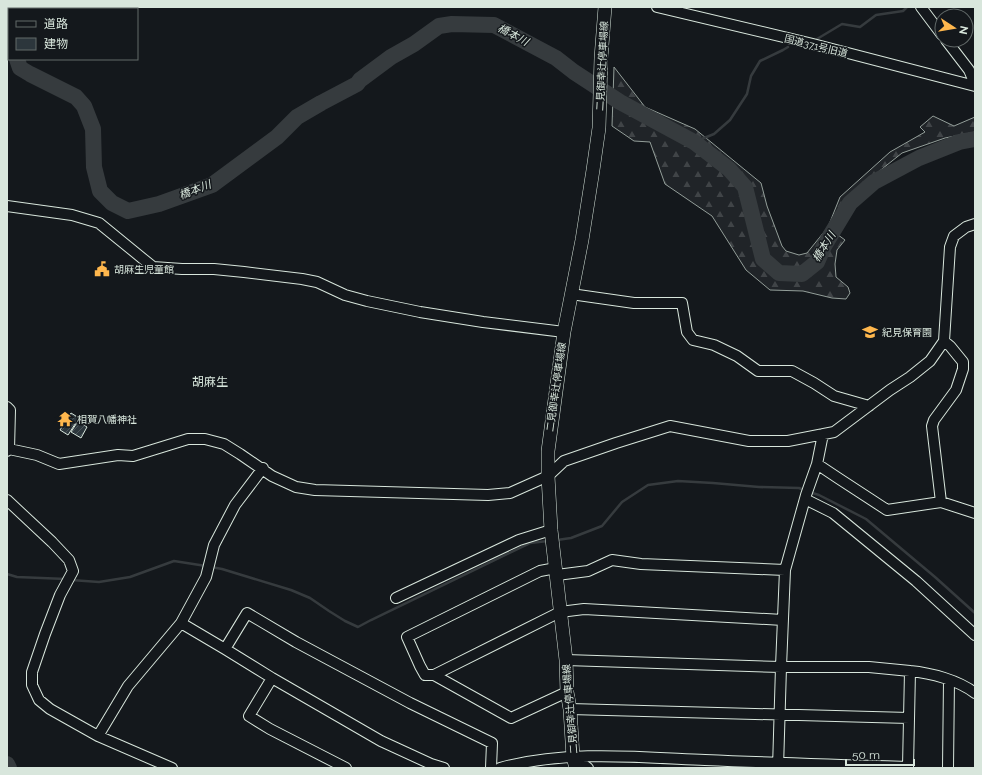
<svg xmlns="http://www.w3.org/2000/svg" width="982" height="775" viewBox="0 0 982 775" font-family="Raleway,'Noto Sans JP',sans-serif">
<defs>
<pattern id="forest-firs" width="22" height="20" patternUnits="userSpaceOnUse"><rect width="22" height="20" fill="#202428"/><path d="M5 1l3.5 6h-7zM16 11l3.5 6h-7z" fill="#404447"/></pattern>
<pattern id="building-hatch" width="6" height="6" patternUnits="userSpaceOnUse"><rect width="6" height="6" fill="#2c363c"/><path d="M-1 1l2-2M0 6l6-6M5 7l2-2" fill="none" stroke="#4a5358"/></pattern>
</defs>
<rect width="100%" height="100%" fill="#14181c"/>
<!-- forest -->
<path fill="url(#forest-firs)" stroke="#939e99" d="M 614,67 L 645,107 L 695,129 L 761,183 L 767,206 L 782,246 L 786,251 L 799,255 L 807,253 L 828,227 L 840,197 L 890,152 L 925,132 L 920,127 L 933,116 L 954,126 L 975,117 L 975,132 L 945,138 L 902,153 L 857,189 L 830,229 L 845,240 L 837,250 L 835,264 L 836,277 L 848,287 L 850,293 L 846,299 L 832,298 L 803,291 L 770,290 L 746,270 L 712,216 L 665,184 L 650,142 L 634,141 L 612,126 Z"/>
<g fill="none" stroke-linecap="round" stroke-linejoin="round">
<!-- stream -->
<path stroke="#363b3e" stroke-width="2.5" d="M 817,39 L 842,24 L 860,27 L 876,15 L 903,11 L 907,7
M 694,142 L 714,134 L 730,120 L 747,94 L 751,76 L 760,61 L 783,50 L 788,47
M 809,492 L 819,495 L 866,519 L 935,577 L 975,613
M 557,540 L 571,538 L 602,526 L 622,502 L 648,485 L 678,481 L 713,483 L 759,487 L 799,488 L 804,490
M 211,567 L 222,569 L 291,590 L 310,598 L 329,611 L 345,621 L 358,627 L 371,620 L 530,543 L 548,541
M 7,574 L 17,577 L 66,579
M 71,580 L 99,582 L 130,577 L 174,561 L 206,566"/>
<!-- river -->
<path stroke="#363b3e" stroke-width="16" d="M 7,29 L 9,36
M 17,59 L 20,68 L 30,74 L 76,97 L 84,106 L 93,129 L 94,167 L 100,191 L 112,203 L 128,211 L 159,204 L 212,185 L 277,137 L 297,117 L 321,103 L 357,84 L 360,80 L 391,57 L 414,44 L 439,26 L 452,24 L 494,25 L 556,58 L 574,72 L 620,102 L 694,142 L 729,169 L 745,187 L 763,259 L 779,273 L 802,274 L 817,262 L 824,246 L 850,203 L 874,182 L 919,158 L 959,142 L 975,139
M 7,764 L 9,768"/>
</g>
<!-- building -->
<path fill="url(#building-hatch)" stroke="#d8e6dc" d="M 71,413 L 79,418 L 68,435 L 60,430 Z
M 78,421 L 87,427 L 81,438 L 71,432 Z"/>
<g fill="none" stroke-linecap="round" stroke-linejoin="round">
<!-- minor casing -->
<g stroke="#d8e6dc" stroke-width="12">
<path id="minor" d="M 657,7 L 813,44 L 975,86
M 921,7 L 942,35
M 946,40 L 969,70 L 975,84
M 7,206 L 72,215 L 99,223 L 153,267 L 182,269 L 214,269 L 244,272 L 302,279 L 317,282 L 345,295 L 367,301 L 420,312 L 483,322 L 564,332
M 571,294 L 634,303 L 682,303 L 687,332 L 693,340 L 714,345 L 737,356 L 758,371 L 792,371 L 814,383 L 834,396 L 869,406
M 7,407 L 10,410 L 9,449 L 7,451
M 9,449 L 37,455 L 59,464 L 118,455 L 133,456 L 188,439 L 205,439 L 224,444 L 240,454 L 272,476 L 296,487 L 315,490 L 488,495 L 510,493 L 548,476 L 564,461 L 616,443 L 670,426 L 749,441 L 788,441 L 834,432 L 890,390 L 910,377 L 930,361 L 944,341 L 950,247 L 954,236 L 966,227 L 975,224
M 817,464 L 838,478 L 887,510 L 941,502 L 975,513
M 805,499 L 833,513 L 916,581 L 975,635
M 7,500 L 52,542 L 69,560 L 73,571 L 60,595 L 45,634 L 32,672 L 32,685 L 39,700 L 50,709 L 98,736 L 172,768
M 941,502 L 932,426 L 934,420 L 956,390 L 963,369 L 963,362 L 950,346 L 944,341
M 557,575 L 588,571 L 612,560 L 641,564 L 785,570
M 396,598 L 519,540 L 551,530
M 181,623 L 225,649 L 272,678 L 381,741 L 431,764 L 444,768
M 225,649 L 247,613 L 296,642 L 410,703 L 492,743 L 491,768
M 910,671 C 931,673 958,680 975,693
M 434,675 L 425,675 L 420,666 L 407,637 L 540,571 L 556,568
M 272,678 L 249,716 L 270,729 L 346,768
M 567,692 L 511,718 L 434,675 L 560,612 L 584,609 L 783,620
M 570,709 L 909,718
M 98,736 L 128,686 L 181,623 L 206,577 L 214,545 L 235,505 L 263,468
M 573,757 L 588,768
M 500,768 C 566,750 637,757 705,760 C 773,763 840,765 908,767 L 910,671 L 869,667 L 781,667 L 566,660
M 778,768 L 781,667 L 785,570 L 806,495 L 817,464 L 823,434
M 948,768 L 949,680"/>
</g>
<!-- major casing -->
<g stroke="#d8e6dc" stroke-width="14">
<path id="major" d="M 576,768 L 573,757 L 570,709 L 567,692 L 566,660 L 551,530 L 548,476 L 548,451 L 564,332 L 582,240 L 593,170 L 599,128 L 601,58 L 605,7"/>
</g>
<!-- minor -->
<use href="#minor" stroke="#14181c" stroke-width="10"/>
<!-- major -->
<use href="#major" stroke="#14181c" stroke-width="13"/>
</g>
<!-- icons -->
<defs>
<g id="civic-bare" transform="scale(1.2)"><path d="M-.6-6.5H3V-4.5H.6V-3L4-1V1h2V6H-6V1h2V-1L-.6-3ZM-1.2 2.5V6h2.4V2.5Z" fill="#ffb74d" stroke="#14181c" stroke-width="2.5" paint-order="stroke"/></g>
<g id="school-bare" transform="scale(1.2)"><path d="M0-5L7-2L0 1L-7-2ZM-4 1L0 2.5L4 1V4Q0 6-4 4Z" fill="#ffb74d" stroke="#14181c" stroke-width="2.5" paint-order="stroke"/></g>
<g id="temple-bare" transform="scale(1.2)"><path d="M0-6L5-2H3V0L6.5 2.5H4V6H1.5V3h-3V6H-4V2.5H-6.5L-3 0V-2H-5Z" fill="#ffb74d" stroke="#14181c" stroke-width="2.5" paint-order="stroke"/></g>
</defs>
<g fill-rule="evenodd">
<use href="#civic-bare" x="102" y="269"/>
<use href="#school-bare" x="870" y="332"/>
<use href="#temple-bare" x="65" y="419"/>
</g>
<g text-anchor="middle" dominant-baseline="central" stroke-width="3" stroke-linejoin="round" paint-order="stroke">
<!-- street labels -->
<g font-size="10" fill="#d8e6dc" stroke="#14181c">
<text transform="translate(816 46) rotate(14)">国道371号旧道</text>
<text transform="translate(602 66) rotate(-87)">二見御幸辻停車場線</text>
<text transform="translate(556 387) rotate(-82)">二見御幸辻停車場線</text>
<text transform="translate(570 709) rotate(-95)">二見御幸辻停車場線</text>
</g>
<!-- poi labels -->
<g font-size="10" fill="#d8e6dc" stroke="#14181c" text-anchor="start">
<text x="114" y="269">胡麻生児童館</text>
<text x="882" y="332">紀見保育園</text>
<text x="77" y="419">相賀八幡神社</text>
</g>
<!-- water labels -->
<g font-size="11" font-style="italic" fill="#d8e6dc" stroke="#14181c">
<text transform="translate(513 35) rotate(28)">橋本川</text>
<text transform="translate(195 190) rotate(-21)">橋本川</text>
<text transform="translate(824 247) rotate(-58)">橋本川</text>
</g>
<!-- quarter labels -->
<g font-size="12" fill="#d8e6dc" stroke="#14181c">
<text x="210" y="382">胡麻生</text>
</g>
</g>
<!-- border -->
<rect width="982" height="775" fill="none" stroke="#d8e6dc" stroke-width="16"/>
<!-- legend -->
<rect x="8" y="8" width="130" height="52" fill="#14181c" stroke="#626a69"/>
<rect x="16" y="21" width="20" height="6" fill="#14181c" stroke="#626a69"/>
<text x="44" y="28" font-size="12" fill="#d8e6dc">道路</text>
<rect x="16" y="38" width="20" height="12" fill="#2c363c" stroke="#626a69"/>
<text x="44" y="48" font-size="12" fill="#d8e6dc">建物</text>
<!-- north arrow -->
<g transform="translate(954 28) rotate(102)"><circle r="19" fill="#14181c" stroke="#626a69"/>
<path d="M0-3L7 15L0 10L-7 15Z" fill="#ffb74d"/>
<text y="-6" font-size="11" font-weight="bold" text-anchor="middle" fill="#d8e6dc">N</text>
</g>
<!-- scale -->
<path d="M846 759v6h68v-6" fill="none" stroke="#d8e6dc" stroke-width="2"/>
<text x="852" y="759" font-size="12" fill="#d8e6dc" stroke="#14181c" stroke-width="3" paint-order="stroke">50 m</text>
</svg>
